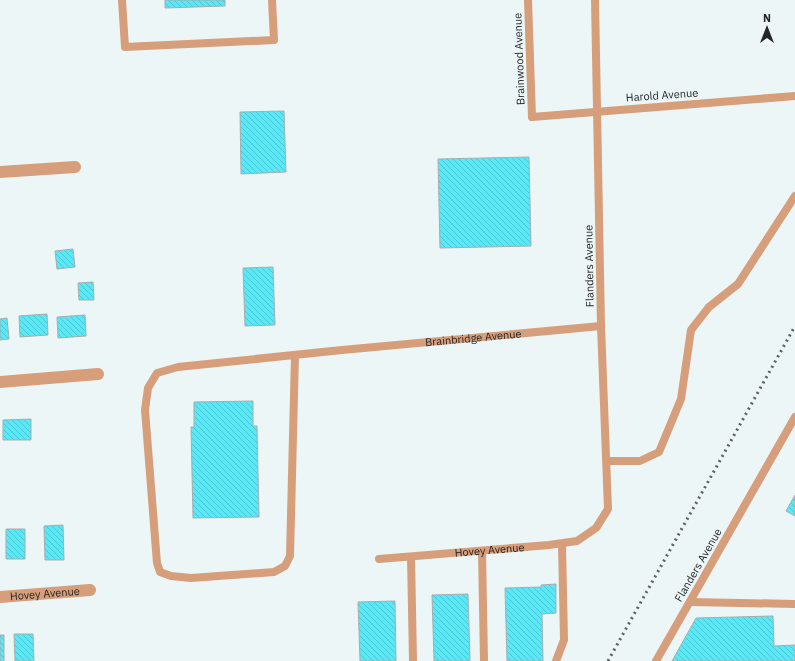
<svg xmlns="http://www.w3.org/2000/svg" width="795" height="661" viewBox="0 0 795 661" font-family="'IBM Plex Sans',sans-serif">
<defs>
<pattern id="building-back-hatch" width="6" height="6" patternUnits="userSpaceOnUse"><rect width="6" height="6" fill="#57e9f7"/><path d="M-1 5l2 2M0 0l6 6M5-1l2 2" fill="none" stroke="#4bc8d4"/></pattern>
</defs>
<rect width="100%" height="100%" fill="#ecf6f7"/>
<!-- building -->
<path fill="url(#building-back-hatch)" stroke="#a5aeaf" d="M 165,0 L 225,0 L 225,6 L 165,8 Z
M 284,111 L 286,172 L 241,174 L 240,112 Z
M 529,157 L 531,246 L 440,248 L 438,159 Z
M 73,249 L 75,267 L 57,269 L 55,251 Z
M 273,267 L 275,325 L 245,326 L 243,268 Z
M 93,282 L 94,300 L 79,300 L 78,283 Z
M 47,314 L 48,335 L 20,337 L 19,316 Z
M 85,315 L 86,336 L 58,338 L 57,317 Z
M 7,318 L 9,339 L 0,340 L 0,319 Z
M 253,401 L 253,426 L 257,426 L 259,517 L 193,518 L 191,427 L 194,427 L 194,402 Z
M 31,419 L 31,440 L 3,440 L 3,420 Z
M 795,495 L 795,516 L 786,511 Z
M 63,525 L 64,560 L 45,560 L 44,526 Z
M 6,529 L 25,529 L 25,559 L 6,559 Z
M 556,584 L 556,613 L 542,614 L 543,661 L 507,661 L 505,588 L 541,587 L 541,585 Z
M 468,594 L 470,661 L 434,661 L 432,595 Z
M 395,601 L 396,661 L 360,661 L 358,602 Z
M 773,616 L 774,646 L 795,645 L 795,661 L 672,661 L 696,618 Z
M 14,634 L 33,634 L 34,661 L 15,661 Z
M 0,635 L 4,635 L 4,661 L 0,661 Z"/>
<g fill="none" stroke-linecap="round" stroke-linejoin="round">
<!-- service -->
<g stroke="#d69e7b" stroke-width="8">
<path d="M 122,0 L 125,47 L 274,40 L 272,0"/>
<path d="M 528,0 L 532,117 L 795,96"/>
<path id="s1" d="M 295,355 L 290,556 L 285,566 L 274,572 L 191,578 L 171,576 L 160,572 L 157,563 L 145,410 L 148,388 L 157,373 L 178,367 L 342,350 L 601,326"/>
<path d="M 607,461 L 640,461 L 659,452 L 681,399 L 691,330 L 709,307 L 738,284 L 795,196"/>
<path d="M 482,551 L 484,661"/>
<path d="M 411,557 L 413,661"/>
<path id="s2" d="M 379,559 L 549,545 L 577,541 L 596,528 L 608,509 L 601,326 L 595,0"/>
<path d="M 690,602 L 795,604"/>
<path d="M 556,661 L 564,640 L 562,544"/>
<path d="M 656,661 L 795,417"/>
</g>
<!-- minor -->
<g stroke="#d69e7b" stroke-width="12">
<path d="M 0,172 L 75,167"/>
<path d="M 0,382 L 98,374"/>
<path id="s3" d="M 0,597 L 90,590"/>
</g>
<!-- rail -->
<path stroke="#5b6061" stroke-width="3" stroke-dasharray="2 4" stroke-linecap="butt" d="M 608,661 L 795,326"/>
</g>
<g text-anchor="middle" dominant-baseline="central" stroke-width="3" stroke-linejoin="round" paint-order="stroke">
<!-- street labels -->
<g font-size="11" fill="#232627" stroke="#ecf6f7">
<text transform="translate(519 59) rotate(-92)">Brainwood Avenue</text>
<text transform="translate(662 95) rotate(-4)">Harold Avenue</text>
<text transform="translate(589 266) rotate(-91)">Flanders Avenue</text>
<text stroke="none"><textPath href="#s1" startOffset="861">Brainbridge Avenue</textPath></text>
<text stroke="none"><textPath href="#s2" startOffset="111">Hovey Avenue</textPath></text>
<text transform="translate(698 565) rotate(-60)">Flanders Avenue</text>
<text stroke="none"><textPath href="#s3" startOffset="45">Hovey Avenue</textPath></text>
</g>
</g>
<!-- north arrow -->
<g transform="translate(767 28)" stroke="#ecf6f7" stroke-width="3" paint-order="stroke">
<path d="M0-3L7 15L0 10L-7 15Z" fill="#232627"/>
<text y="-6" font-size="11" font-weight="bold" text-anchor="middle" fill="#232627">N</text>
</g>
</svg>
